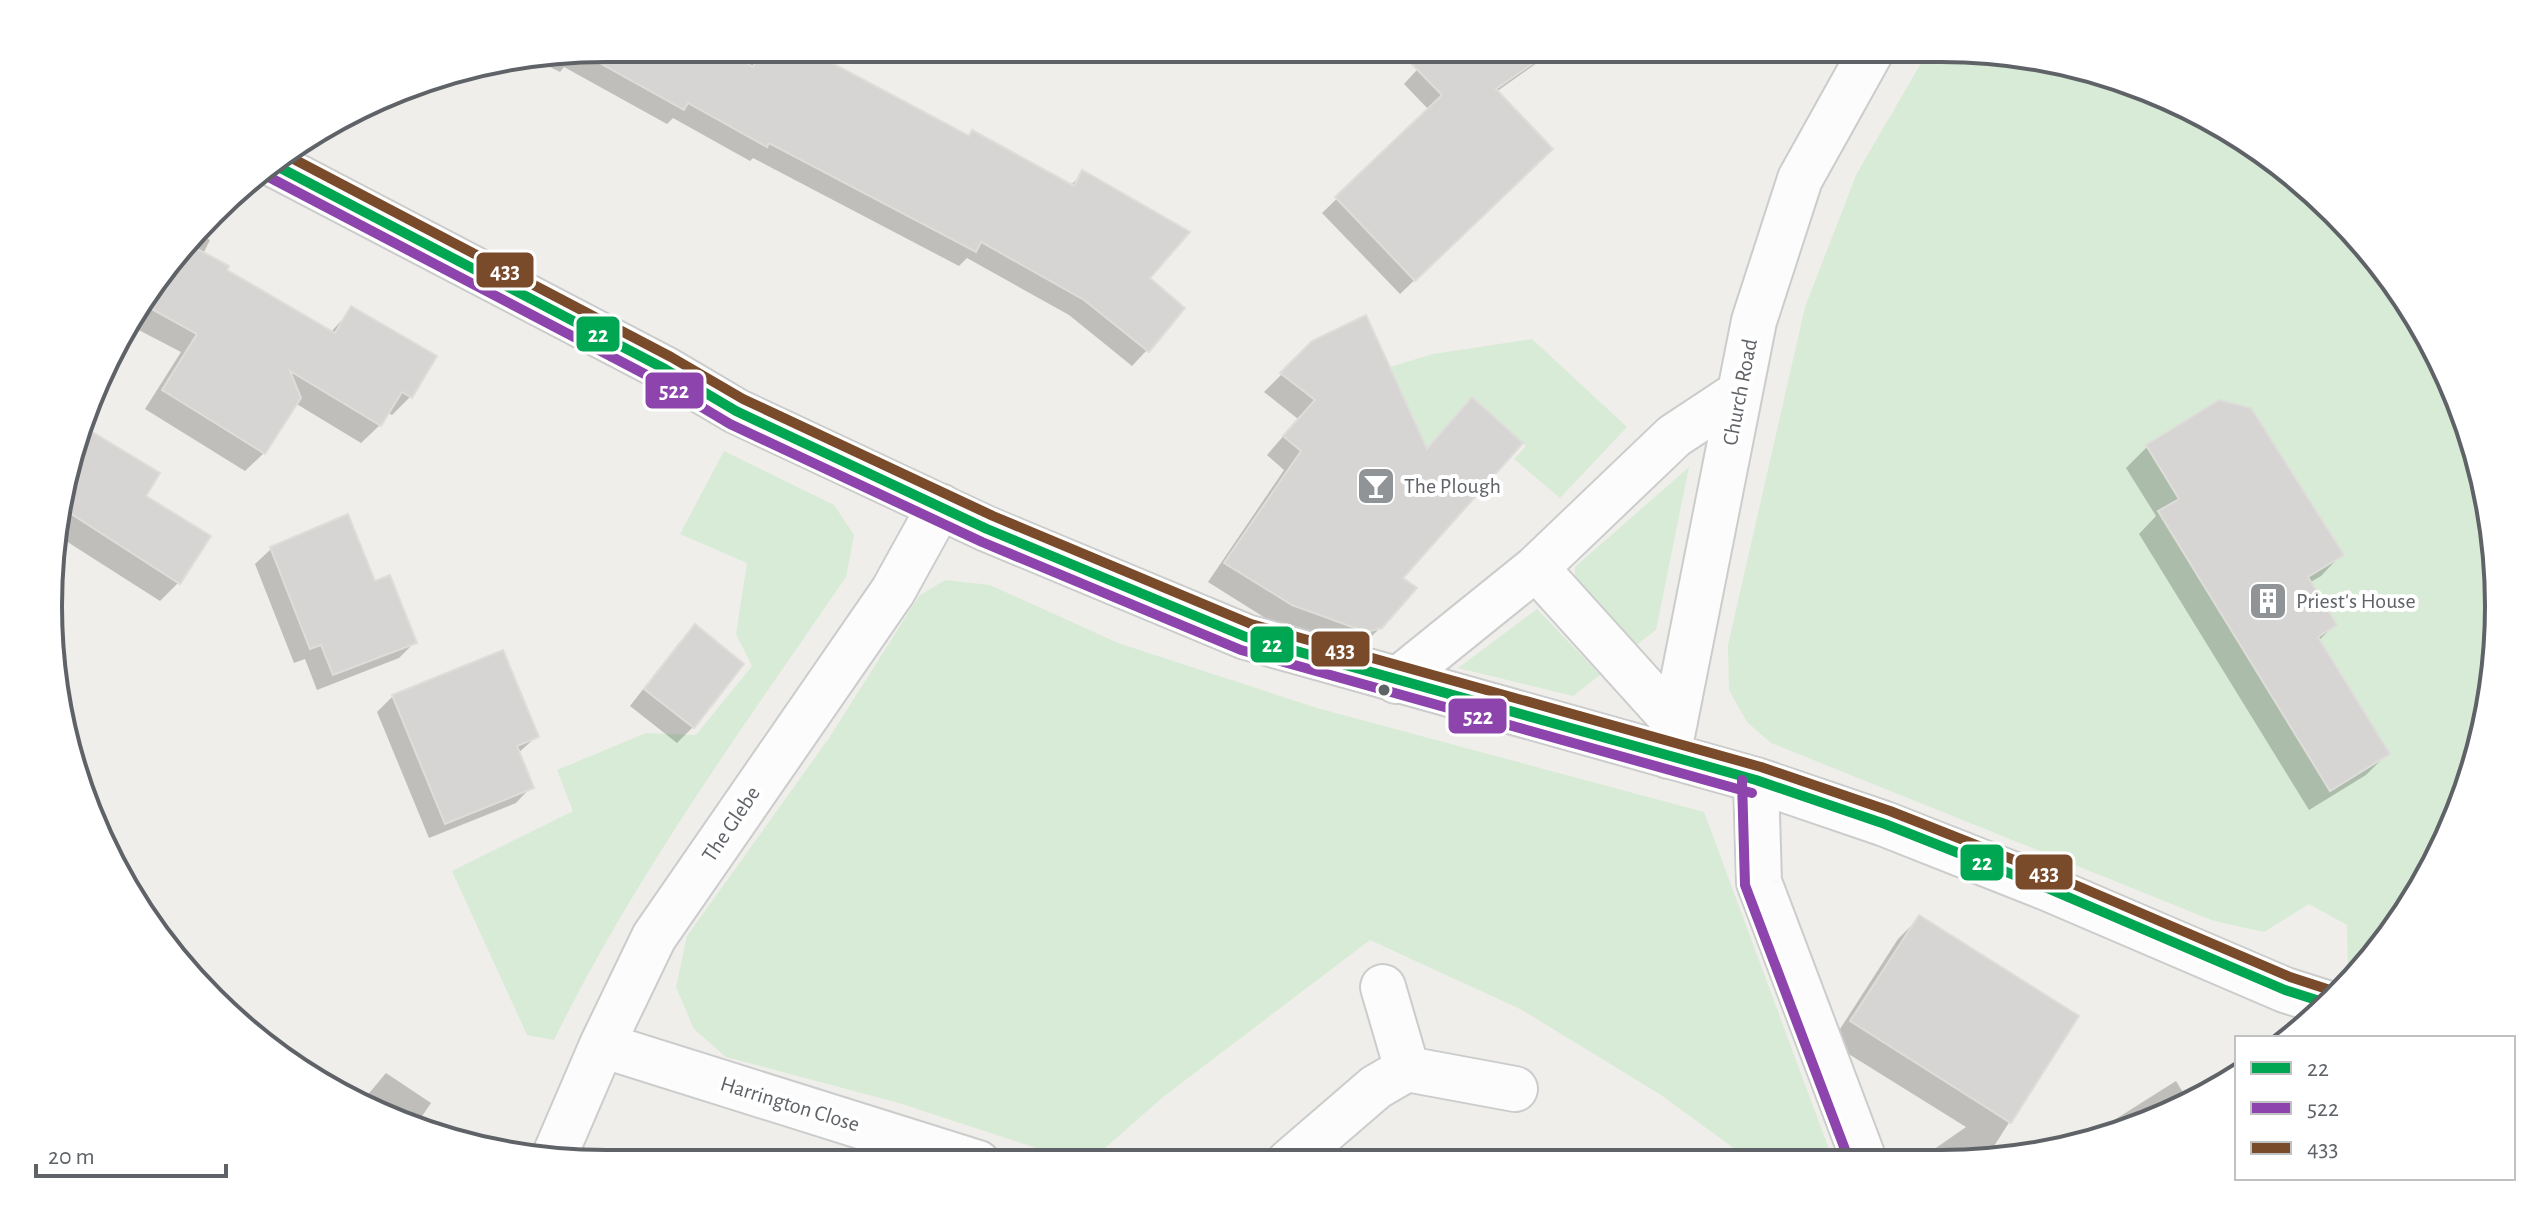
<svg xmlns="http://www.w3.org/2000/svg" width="2547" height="1212" viewBox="0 0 2547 1212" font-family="'Alegreya Sans',sans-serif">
<rect width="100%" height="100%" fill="#efeeea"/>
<!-- green -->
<path fill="#d8ebd6" d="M 1930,48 L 2050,59 L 2155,91 L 2251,142 L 2336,212 L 2405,296 L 2457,393 L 2488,498 L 2499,606 L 2488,715 L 2456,820 L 2384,945 L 2350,979 L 2348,978 L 2347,925 L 2309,904 L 2264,932 L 2214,921 L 1771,743 L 1747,722 L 1729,690 L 1728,645 L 1805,307 L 1857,173 Z
M 1532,339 L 1627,427 L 1560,498 L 1514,459 L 1526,446 L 1472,398 L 1428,448 L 1388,412 L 1336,392 L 1390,367 L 1433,354 Z
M 724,451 L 834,505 L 854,535 L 846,577 C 743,727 634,877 554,1040 L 527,1035 L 452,871 L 573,811 L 557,770 L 646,733 L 696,735 L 752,666 L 736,634 L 747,563 L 680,534 Z
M 1689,467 L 1656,630 L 1631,649 L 1575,585 L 1575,567 Z
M 945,580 L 990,585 L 1118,643 L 1317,708 L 1704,812 L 1833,1160 L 1750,1160 L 1661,1095 L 1522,1010 L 1370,940 L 1163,1097 L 1089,1162 L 1079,1162 L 899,1103 L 726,1057 L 694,1029 L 676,987 L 687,936 L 829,738 L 919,596 Z
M 1537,609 L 1600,675 L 1573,696 L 1458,668 Z"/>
<!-- shadow -->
<path fill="#0003" d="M 606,48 L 798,48 L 967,137 L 972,133 L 1070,186 L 1083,173 L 1147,279 L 1147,350 L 1132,366 L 1069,315 L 967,258 L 959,266 L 753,158 L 750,161 L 673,118 L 667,124 L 564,67 L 560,72 L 536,60 Z
M 1437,48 L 1558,48 L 1496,92 L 1551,149 L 1400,294 L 1322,213 L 1429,110 L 1404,84 Z
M 200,234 L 210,240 L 203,254 L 224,270 L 330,333 L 352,309 L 434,357 L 410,397 L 392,415 L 387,412 L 380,425 L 361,443 L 295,403 L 264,453 L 245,471 L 145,409 L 181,352 L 127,324 L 142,296 Z
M 1313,343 L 1400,578 L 1381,627 L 1362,646 L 1347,649 L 1273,623 L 1208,582 L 1284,470 L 1267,455 L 1298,419 L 1264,392 Z
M 2435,353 L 2457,395 L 2445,400 L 2431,358 Z
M 80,427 L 158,474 L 144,496 L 179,582 L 160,601 L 66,541 L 57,556 L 59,497 Z
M 2147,447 L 2341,555 L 2321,576 L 2309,583 L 2335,625 L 2318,641 L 2387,754 L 2366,775 L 2309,810 L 2139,534 L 2156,516 L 2126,468 Z
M 271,549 L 374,583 L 415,642 L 399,658 L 317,690 L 305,659 L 294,663 L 255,564 Z
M 695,627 L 693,727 L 677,743 L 630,706 L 679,643 Z
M 393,696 L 536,737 L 517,754 L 531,787 L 516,803 L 429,838 L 377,712 Z
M 1919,918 L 2076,1016 L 1986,1159 L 1920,1159 L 1966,1127 L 1831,1043 L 1898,939 Z
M 386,1073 L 431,1103 L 414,1128 L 392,1121 L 360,1104 Z
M 2176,1081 L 2189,1102 L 2155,1121 L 2096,1137 L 2111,1122 Z
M 1575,1152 L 1577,1161 L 1534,1161 Z"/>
<!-- building -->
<path fill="#d6d5d3" stroke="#deddd9" stroke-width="2" d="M 606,48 L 718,48 L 753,67 L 763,48 L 804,48 L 969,136 L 972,130 L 1074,186 L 1082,170 L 1190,232 L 1150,278 L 1185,308 L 1149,352 L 1084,300 L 981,242 L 976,252 L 769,143 L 767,147 L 688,103 L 684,110 L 580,52 Z
M 1396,48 L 1555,48 L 1496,89 L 1553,149 L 1415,281 L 1335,197 L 1442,95 Z
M 190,245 L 229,266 L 227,270 L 335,333 L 351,306 L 437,356 L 412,398 L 402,392 L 381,426 L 290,371 L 301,398 L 265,454 L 162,390 L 197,334 L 139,302 Z
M 1366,315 L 1427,449 L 1472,397 L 1523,443 L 1403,578 L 1417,588 L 1382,628 L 1366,632 L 1292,605 L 1224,563 L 1301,451 L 1283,436 L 1315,400 L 1280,373 L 1312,341 Z
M 2219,400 L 2251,408 L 2344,555 L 2308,577 L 2337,625 L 2318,637 L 2390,754 L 2330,791 L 2158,511 L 2179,499 L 2146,445 Z
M 81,425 L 160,473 L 146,496 L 211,536 L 180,584 L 59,506 L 59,497 Z
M 348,514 L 375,581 L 390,575 L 417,643 L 333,675 L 321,645 L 310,649 L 270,547 Z
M 695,624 L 744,664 L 694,728 L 644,689 Z
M 503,650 L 539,737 L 517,746 L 534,788 L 445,824 L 392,695 Z
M 1919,915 L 2079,1016 L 2011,1123 L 1850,1021 Z"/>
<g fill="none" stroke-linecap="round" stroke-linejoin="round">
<!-- minor casing -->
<g stroke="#cbcccc" stroke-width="48">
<path id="minor" d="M 269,162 L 665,369 L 736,411 L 987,529 L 1246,637 L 1756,780 L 1885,824 L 2047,888 L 2285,990 L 2326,1003
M 1536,568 L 1675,722
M 1396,681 L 1536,568 L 1674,436 L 1739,393
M 1668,756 L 1754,321 L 1800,179 L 1873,48
M 1756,780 L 1759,882 L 1864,1160
M 1383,987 L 1407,1069
M 602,1045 L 978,1163
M 553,1159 L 602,1045 L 654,937 L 893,591 L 940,506
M 1289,1162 L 1376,1087 L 1407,1069 L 1515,1089"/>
</g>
<!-- minor -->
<use href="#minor" stroke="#fdfcfc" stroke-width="44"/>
<!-- bus-1 casing -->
<g stroke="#fff" stroke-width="16">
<path id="bus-1" d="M 269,162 L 665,369 L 736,411 L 987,529 L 1246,637 L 1756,780 L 1885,824 L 2047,888 L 2285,990 L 2326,1003"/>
</g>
<!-- bus-2 casing -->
<g stroke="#fff" stroke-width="16">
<path id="bus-2" d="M 263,174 L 658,381 L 730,424 L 982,542 L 1241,650 L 1752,793
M 1742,780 L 1745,885 L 1849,1160"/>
</g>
<!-- bus-3 casing -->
<g stroke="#fff" stroke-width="16">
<path id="bus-3" d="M 284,154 L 671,357 L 743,399 L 993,516 L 1251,624 L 1761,767 L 1890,811 L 2052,875 L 2290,977 L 2330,990"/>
</g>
<!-- bus-1 -->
<use href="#bus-1" stroke="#00a651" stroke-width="10"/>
<!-- bus-2 -->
<use href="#bus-2" stroke="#8e44ad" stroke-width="10"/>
<!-- bus-3 -->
<use href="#bus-3" stroke="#7a4b2a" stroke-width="10"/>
</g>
<!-- icons -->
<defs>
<g id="bar-square" transform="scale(2)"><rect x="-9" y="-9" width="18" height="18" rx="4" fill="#919496" stroke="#fff"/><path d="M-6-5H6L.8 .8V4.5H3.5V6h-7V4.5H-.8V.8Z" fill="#fff"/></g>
<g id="building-square" transform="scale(2)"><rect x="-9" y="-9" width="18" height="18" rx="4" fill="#919496" stroke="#fff"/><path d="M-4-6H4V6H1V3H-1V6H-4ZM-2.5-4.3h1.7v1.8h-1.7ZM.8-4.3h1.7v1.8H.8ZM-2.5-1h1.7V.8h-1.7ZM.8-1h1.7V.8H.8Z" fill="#fff"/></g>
</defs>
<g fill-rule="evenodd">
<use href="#bar-square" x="1376" y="486"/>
<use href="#building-square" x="2268" y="601"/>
</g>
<!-- markers -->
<circle fill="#5f6368" stroke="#fff" stroke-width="3" cx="1384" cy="690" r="7"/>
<g text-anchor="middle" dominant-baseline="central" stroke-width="8" stroke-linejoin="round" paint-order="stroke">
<!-- street labels -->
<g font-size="22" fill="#5f6368" stroke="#fff">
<text transform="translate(1740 392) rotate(-79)">Church Road</text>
<text transform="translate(731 824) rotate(-56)">The Glebe</text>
<text transform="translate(790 1104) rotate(17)">Harrington Close</text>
</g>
<!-- poi labels -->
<g font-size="22" fill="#5f6368" stroke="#fff" text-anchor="start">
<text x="1404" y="486">The Plough</text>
<text x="2296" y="601">Priest's House</text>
</g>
</g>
<!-- crop -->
<path d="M0 0H2547V1212H0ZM606 62H1941A544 544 0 0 1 2485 606V606A544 544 0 0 1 1941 1150H606A544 544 0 0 1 62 606V606A544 544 0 0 1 606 62Z" fill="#fff" fill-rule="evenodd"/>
<path fill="none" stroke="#5f6368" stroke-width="4" d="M606 62H1941A544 544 0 0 1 2485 606V606A544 544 0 0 1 1941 1150H606A544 544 0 0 1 62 606V606A544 544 0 0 1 606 62Z"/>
<g stroke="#fff" stroke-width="3">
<rect x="475" y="251" width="60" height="38" rx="8" fill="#7a4b2a"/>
<rect x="575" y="315" width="46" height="38" rx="8" fill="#00a651"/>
<rect x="644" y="371" width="61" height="39" rx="8" fill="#8e44ad"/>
<rect x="1249" y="625" width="46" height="39" rx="8" fill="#00a651"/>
<rect x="1310" y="630" width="61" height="38" rx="8" fill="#7a4b2a"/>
<rect x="1447" y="697" width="61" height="38" rx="8" fill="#8e44ad"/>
<rect x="1959" y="843" width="46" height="39" rx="8" fill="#00a651"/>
<rect x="2014" y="853" width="60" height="38" rx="8" fill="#7a4b2a"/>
</g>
<g font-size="22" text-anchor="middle" font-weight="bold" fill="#fff">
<text x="505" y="278">433</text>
<text x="598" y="342">22</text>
<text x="674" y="398">522</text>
<text x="1272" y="652">22</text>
<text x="1340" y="657">433</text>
<text x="1478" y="724">522</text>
<text x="1982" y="870">22</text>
<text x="2044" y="880">433</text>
</g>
<!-- legend -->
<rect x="2235" y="1036" width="280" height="144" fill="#ffffff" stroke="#bfc1c3" stroke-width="2"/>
<rect x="2251" y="1062" width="40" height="12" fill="#00a651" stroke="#bfc1c3" stroke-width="2"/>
<text x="2307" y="1076" font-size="24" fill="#5f6368">22</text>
<rect x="2251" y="1102" width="40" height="12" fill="#8e44ad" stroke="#bfc1c3" stroke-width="2"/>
<text x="2307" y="1116" font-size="24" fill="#5f6368">522</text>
<rect x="2251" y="1142" width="40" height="12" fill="#7a4b2a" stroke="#bfc1c3" stroke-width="2"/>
<text x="2307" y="1156" font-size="24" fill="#5f6368">433</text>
<!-- scale -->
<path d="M36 1164v12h190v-12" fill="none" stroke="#5f6368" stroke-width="4"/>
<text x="48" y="1164" font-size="24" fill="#5f6368" stroke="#ffffff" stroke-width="6" paint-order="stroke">20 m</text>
</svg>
